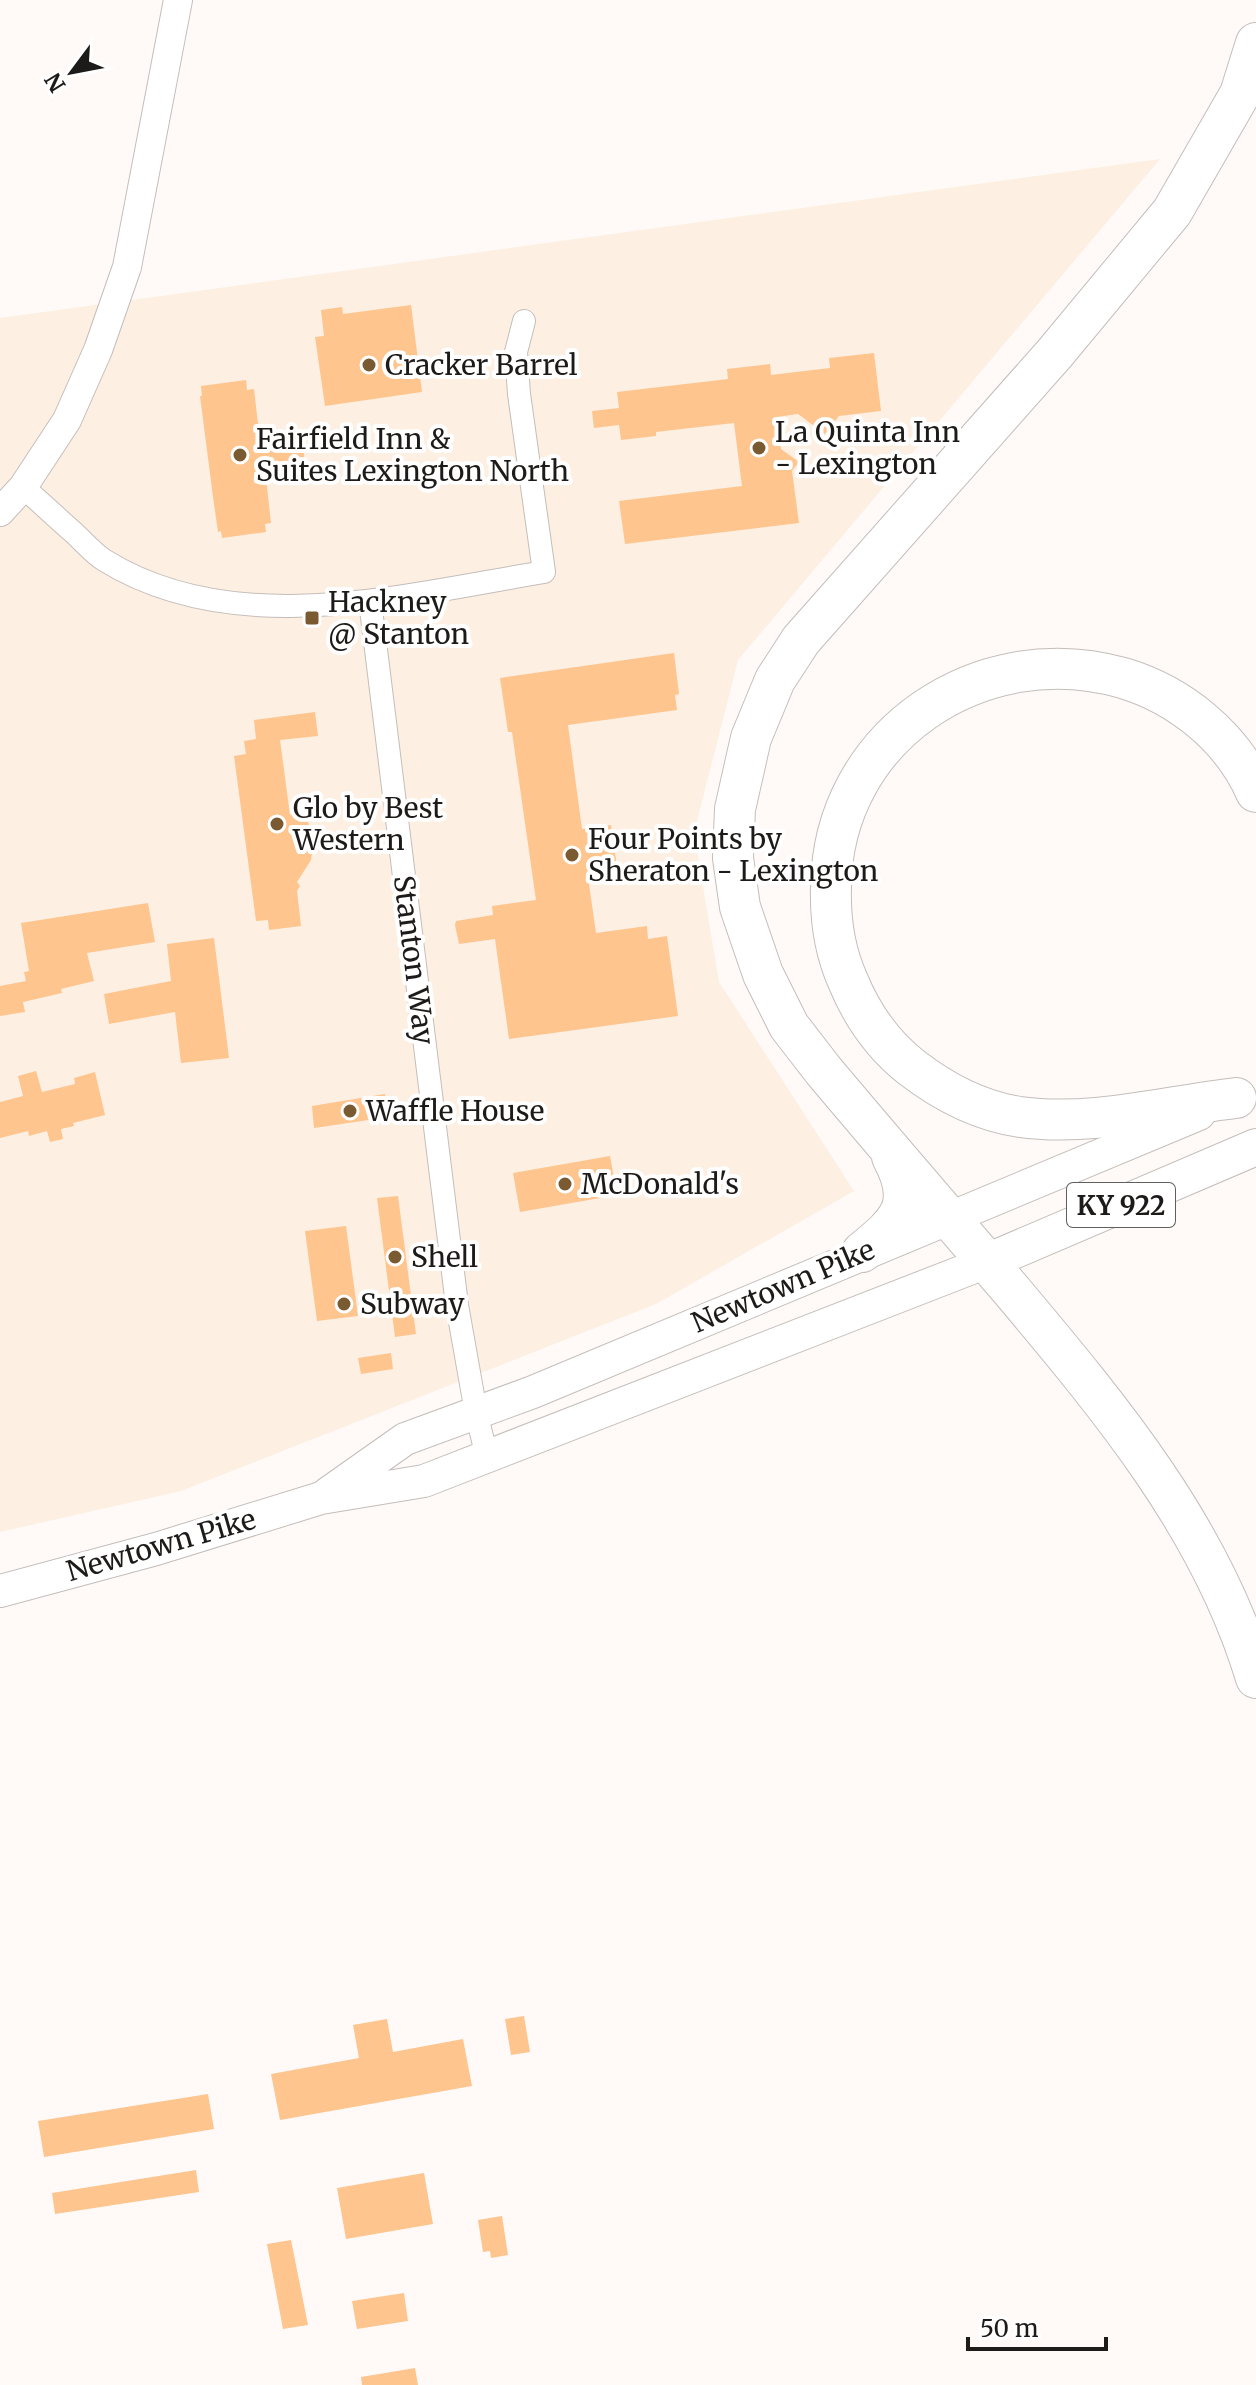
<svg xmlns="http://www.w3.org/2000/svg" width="1256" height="2385" viewBox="0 0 1256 2385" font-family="Merriweather,serif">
<rect width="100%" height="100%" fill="#fffaf7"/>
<!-- commercial -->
<path fill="#fdefe1" d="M 1160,159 L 738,660 L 694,833 L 719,982 L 854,1191 L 656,1304 L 181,1491 L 0,1532 L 0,318 Z"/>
<!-- building -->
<path fill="#fec58f" d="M 411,305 L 422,392 L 325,406 L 315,337 L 324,336 L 321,310 L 342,307 L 343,314 Z
M 874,353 L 881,411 L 839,416 L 825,434 L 798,414 L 777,417 L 781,449 L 799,462 L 792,471 L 799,523 L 625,544 L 619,501 L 742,486 L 734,423 L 656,432 L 656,436 L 621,440 L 619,425 L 594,428 L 592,411 L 619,408 L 617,392 L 728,379 L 727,369 L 770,364 L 771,375 L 830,368 L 829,358 Z
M 246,380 L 247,390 L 254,389 L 259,433 L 270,432 L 271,441 L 302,437 L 305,463 L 275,467 L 276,477 L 266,478 L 271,523 L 265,524 L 266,532 L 222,538 L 221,531 L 218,532 L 213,497 L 200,396 L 202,396 L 201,386 Z
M 674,653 L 679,694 L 675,695 L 677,710 L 568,725 L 582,829 L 611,825 L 619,880 L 589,884 L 596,933 L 647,926 L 648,939 L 667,936 L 678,1016 L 509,1039 L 495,939 L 459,944 L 455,925 L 456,921 L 493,915 L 492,906 L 536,900 L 512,732 L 508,732 L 500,678 Z
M 315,712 L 318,736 L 280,740 L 290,815 L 301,806 L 314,836 L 311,860 L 297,882 L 300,886 L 297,891 L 301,926 L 269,930 L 268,920 L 256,921 L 234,756 L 246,754 L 244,741 L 256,739 L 254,720 Z
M 148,903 L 155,942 L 87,953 L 94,981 L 61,989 L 62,993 L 23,1002 L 25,1012 L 0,1016 L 0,986 L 26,981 L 24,972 L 29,971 L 21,923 Z
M 214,938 L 229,1058 L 181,1063 L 175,1012 L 109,1024 L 104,994 L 171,981 L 167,944 Z
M 36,1071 L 42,1092 L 75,1084 L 74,1078 L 95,1072 L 105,1115 L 73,1123 L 74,1126 L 61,1129 L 63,1139 L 50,1142 L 47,1131 L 29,1136 L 28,1131 L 0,1138 L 0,1102 L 23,1096 L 18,1076 Z
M 385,1094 L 389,1117 L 314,1128 L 312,1106 Z
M 610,1156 L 617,1195 L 520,1212 L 513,1173 Z
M 398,1196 L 416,1334 L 395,1337 L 377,1198 Z
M 346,1226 L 358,1316 L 317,1321 L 305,1231 Z
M 391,1353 L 393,1369 L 361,1374 L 358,1358 Z
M 524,2016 L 530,2052 L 511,2055 L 505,2019 Z
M 387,2019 L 393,2052 L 463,2039 L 472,2086 L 280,2120 L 271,2074 L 359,2058 L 353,2025 Z
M 208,2094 L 214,2129 L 44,2157 L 38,2121 Z
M 196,2170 L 199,2192 L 55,2214 L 52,2193 Z
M 424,2173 L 433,2224 L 346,2239 L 337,2188 Z
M 502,2216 L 508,2255 L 491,2258 L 490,2251 L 483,2252 L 478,2220 Z
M 291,2240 L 308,2325 L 283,2329 L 267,2244 Z
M 404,2293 L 408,2321 L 357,2329 L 352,2301 Z
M 415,2368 L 418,2385 L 362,2385 L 361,2377 Z"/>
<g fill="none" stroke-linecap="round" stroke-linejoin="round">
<!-- minor casing -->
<g stroke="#c4bebb" stroke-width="24">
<path id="minor" d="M 23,487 C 40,502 56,517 73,532 C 83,541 93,553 104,560 C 234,641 404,595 544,572 L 519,394 L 516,352 L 524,321
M 370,601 L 457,1305 L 476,1412 L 487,1457"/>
</g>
<!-- tertiary casing -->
<g stroke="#c4bebb" stroke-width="30">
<path id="tertiary" d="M 0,512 L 23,487 L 67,420 L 98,350 L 127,267 L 178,0"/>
</g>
<!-- secondary casing -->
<g stroke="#c4bebb" stroke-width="34">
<path id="secondary" d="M 327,1494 L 405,1439 L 533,1392 L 1199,1114
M 0,1591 L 156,1549 L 321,1498 L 424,1481 L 987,1262"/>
</g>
<!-- trunk casing -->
<g stroke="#c4bebb" stroke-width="38">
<path id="trunk" d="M 987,1262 L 1256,1147"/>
</g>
<!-- motorway casing -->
<g stroke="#c4bebb" stroke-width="42">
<path id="motorway" d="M 1256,43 L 1240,94 L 1172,212 L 1055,353 L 801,640 L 775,680 L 751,738 L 735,809 L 733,858 L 740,907 L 763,974 L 789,1026 L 823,1070 C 885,1144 949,1218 1012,1291 C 1111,1409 1211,1528 1256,1678
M 1236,1098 C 1165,1106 1092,1127 1020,1117 C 980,1111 942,1091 911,1067 C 882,1044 862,1015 848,981 C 834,950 830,920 831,887 C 832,736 981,637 1123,678 C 1180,695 1232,737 1256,792
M 862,1252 C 899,1222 918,1205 892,1157"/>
</g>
<!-- minor -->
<use href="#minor" stroke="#fff" stroke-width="22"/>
<!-- tertiary -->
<use href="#tertiary" stroke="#fff" stroke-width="28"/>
<!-- secondary -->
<use href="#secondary" stroke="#fff" stroke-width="32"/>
<!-- trunk -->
<use href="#trunk" stroke="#fff" stroke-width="36"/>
<!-- motorway -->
<use href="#motorway" stroke="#fff" stroke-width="40"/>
</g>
<!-- markers -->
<g fill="#7a5a30" stroke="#fff" stroke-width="3">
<circle cx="369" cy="365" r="8"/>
<circle cx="759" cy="448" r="8"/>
<circle cx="240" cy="455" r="8"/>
<rect x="304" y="610" width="16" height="16" rx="4"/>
<circle cx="277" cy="824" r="8"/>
<circle cx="572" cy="855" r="8"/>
<circle cx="350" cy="1111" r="8"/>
<circle cx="565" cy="1184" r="8"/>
<circle cx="395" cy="1257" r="8"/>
<circle cx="344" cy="1304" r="8"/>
</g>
<g text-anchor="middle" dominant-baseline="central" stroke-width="8" stroke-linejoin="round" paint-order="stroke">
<!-- shield labels -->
<rect fill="#fff" stroke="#615f5e" stroke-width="2" x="1067" y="1183" width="108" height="44" rx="6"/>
<g font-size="26" font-weight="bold" fill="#1d1b19">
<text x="1121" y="1205">KY 922</text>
</g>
<!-- poi labels -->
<g font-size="28" fill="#1d1b19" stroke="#fff" text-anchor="start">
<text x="385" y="365">Cracker Barrel</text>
<text x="775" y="432">La Quinta Inn<tspan x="775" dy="32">- Lexington</tspan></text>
<text x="256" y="439">Fairfield Inn &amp;<tspan x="256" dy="32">Suites Lexington North</tspan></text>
<text x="328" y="602">Hackney<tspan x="328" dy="32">@ Stanton</tspan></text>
<text x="293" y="808">Glo by Best<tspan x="293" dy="32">Western</tspan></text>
<text x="588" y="839">Four Points by<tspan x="588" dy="32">Sheraton - Lexington</tspan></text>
<text x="366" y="1111">Waffle House</text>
<text x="581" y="1184">McDonald's</text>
<text x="411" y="1257">Shell</text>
<text x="360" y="1304">Subway</text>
</g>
<!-- street labels -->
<g font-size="28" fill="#1d1b19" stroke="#fff">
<text transform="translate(414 960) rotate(83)">Stanton Way</text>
<text transform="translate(783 1286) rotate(-23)">Newtown Pike</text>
<text transform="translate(161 1545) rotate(-16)">Newtown Pike</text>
</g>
</g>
<!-- north arrow -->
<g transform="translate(72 72) rotate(238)" stroke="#ffffff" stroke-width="6" paint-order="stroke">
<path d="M0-6L14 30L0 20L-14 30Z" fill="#1d1b19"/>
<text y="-12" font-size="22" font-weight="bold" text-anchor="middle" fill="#1d1b19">N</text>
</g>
<!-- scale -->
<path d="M968 2337v12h138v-12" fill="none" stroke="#1d1b19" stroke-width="4"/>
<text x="980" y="2337" font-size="24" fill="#1d1b19" stroke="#ffffff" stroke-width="6" paint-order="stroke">50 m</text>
</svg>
